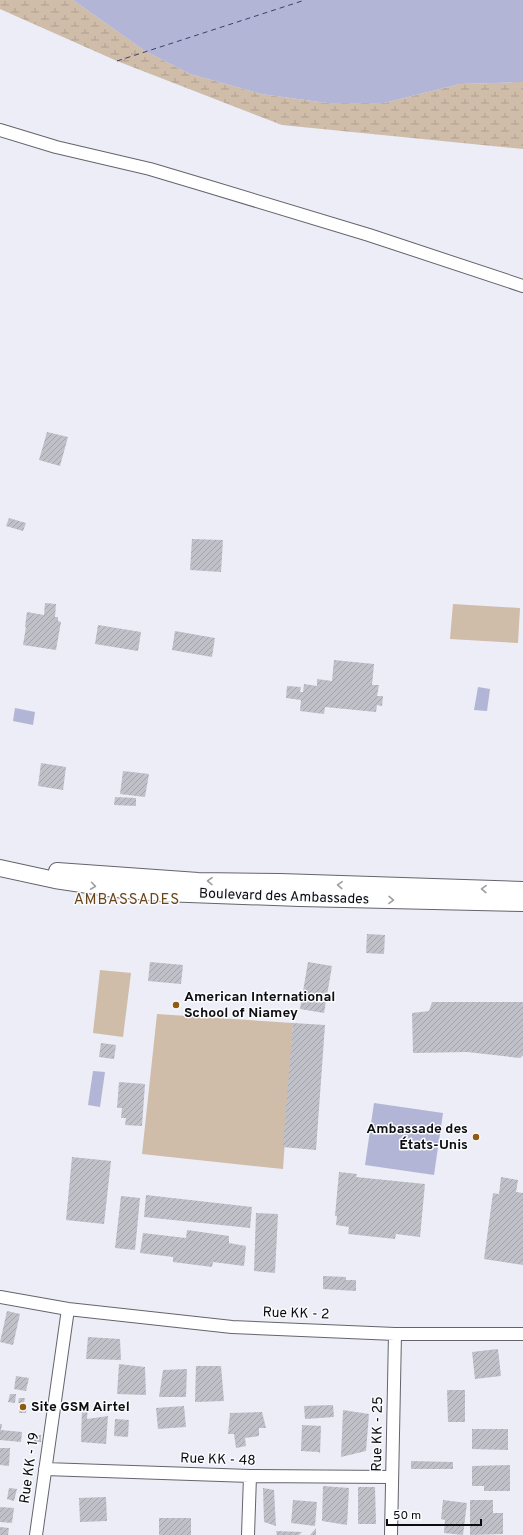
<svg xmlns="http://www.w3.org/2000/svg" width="523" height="1535" viewBox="0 0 523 1535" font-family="Overpass,sans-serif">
<defs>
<pattern id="wetland-marsh" width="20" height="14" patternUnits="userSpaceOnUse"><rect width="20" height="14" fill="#cfbca9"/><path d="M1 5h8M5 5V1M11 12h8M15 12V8" fill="none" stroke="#b1a090"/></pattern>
<pattern id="building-hatch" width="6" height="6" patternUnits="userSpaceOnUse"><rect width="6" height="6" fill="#bfc0c8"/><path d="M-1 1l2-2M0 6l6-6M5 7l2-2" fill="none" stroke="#a3a4ab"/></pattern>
</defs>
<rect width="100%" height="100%" fill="#ecedf6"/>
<!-- grass -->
<path fill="#cfbca9" d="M 453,604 L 520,608 L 518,643 L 450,639 Z
M 100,970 L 131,973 L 123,1037 L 93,1033 Z
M 157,1014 L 293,1023 L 283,1169 L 142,1154 Z"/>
<!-- wetland -->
<path fill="url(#wetland-marsh)" d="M 0,0 L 73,0 L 145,51 L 190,74 L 261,94 L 327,103 L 384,103 L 460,84 L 523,82 L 523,149 L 282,125 L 117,61 L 0,9 Z"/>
<!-- water -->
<path fill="#b2b5d5" d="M 73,0 L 523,0 L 523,82 L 460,84 L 384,103 L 327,103 L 261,94 L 190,74 L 145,51 Z
M 478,687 L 490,689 L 487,711 L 474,710 Z
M 15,708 L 35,712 L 33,725 L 13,721 Z
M 93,1071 L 105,1072 L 100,1107 L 88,1105 Z
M 374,1103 L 443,1113 L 434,1175 L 365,1165 Z"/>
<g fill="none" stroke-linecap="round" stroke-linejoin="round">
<!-- ferry -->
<path stroke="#3e3e6a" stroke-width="1" stroke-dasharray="5 4" stroke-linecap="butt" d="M 117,61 L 305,0"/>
</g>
<!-- building -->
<path fill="url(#building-hatch)" d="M 47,432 L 68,437 L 60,466 L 39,460 Z
M 9,518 L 26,523 L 23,531 L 6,526 Z
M 192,539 L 223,540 L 221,572 L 190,570 Z
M 45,603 L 56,604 L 55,617 L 58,617 L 58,621 L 61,622 L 56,650 L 23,645 L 26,627 L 25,627 L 27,612 L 44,615 Z
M 98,625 L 141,632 L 138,651 L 95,644 Z
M 175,631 L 215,638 L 212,657 L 172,650 Z
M 334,660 L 374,664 L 372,685 L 379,685 L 377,696 L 383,696 L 382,706 L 377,705 L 376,712 L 325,707 L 324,714 L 300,711 L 301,700 L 286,698 L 287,686 L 301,687 L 300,692 L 303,692 L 304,684 L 317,686 L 317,679 L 332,681 Z
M 41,763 L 66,767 L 63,790 L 38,786 Z
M 123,771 L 149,774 L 145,797 L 120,794 Z
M 115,797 L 136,798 L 136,806 L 114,805 Z
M 367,934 L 385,935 L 384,954 L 366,953 Z
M 150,962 L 183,965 L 181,984 L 148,981 Z
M 308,962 L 332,966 L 324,1013 L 300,1009 Z
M 432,1002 L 523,1002 L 523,1055 L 520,1058 L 467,1052 L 413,1053 L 412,1013 L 429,1011 Z
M 293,1023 L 325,1025 L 316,1150 L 283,1147 Z
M 101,1043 L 116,1045 L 114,1059 L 99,1057 Z
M 119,1082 L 145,1084 L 142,1126 L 125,1125 L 126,1118 L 121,1118 L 122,1108 L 117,1108 Z
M 72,1157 L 111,1161 L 104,1224 L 66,1220 Z
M 339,1172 L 357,1174 L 356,1177 L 425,1184 L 420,1237 L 396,1234 L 395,1239 L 348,1234 L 349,1227 L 336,1225 L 337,1216 L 335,1216 Z
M 501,1177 L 518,1180 L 516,1192 L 523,1193 L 523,1265 L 484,1259 L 493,1193 L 499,1194 Z
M 146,1195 L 252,1207 L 250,1228 L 144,1217 Z
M 121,1196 L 140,1198 L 135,1250 L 115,1248 Z
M 256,1213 L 278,1214 L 275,1273 L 254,1271 Z
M 187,1230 L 229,1236 L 229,1243 L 246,1246 L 244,1266 L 213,1262 L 212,1267 L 173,1262 L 173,1257 L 140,1253 L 143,1233 L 186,1238 Z
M 323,1276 L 346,1277 L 346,1280 L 356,1280 L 356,1291 L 323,1289 Z
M 7,1311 L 20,1314 L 13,1345 L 0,1342 Z
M 88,1337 L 120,1339 L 121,1360 L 86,1359 Z
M 498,1349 L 501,1376 L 475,1379 L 472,1352 Z
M 119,1364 L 145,1367 L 146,1395 L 117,1394 Z
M 196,1366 L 221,1366 L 224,1401 L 195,1402 Z
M 187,1369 L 186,1397 L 159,1397 L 163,1370 Z
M 16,1376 L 29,1378 L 26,1391 L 14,1389 Z
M 447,1390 L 465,1390 L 465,1422 L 448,1422 Z
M 10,1394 L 16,1394 L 15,1403 L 8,1402 Z
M 19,1398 L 25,1398 L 24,1403 L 18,1403 Z
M 21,1404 L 27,1405 L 26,1413 L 19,1413 Z
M 333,1405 L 334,1417 L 305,1419 L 304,1406 Z
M 82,1406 L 88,1406 L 87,1419 L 108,1416 L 106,1444 L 81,1442 Z
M 184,1406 L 186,1427 L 158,1429 L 156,1408 Z
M 343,1410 L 369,1414 L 366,1451 L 341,1457 Z
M 262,1412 L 266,1428 L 259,1428 L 259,1436 L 245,1438 L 246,1446 L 236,1448 L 234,1434 L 228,1434 L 230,1413 Z
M 115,1419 L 129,1420 L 128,1437 L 114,1436 Z
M 0,1424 L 2,1424 L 1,1430 L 22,1432 L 21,1442 L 0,1440 Z
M 302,1425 L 321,1426 L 320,1454 L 319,1452 L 301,1451 Z
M 472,1429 L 508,1429 L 508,1450 L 472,1449 Z
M 36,1435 L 41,1435 L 41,1442 L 33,1442 Z
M 0,1448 L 10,1448 L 9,1466 L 0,1465 Z
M 411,1461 L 453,1462 L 453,1469 L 411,1469 Z
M 510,1465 L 510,1491 L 484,1491 L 484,1486 L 472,1486 L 472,1466 Z
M 323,1486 L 349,1488 L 347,1525 L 322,1521 Z
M 358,1487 L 375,1487 L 376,1524 L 358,1524 Z
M 9,1488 L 17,1489 L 14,1501 L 7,1499 Z
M 263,1488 L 274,1490 L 276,1526 L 264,1522 Z
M 106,1497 L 107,1521 L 80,1522 L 79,1498 Z
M 293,1500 L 317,1502 L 315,1526 L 291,1523 Z
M 443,1500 L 467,1503 L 463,1535 L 444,1533 L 445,1520 L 441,1519 Z
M 470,1500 L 493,1500 L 493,1513 L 503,1513 L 503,1534 L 470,1535 Z
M 0,1507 L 14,1508 L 12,1523 L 0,1522 Z
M 159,1518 L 191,1518 L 191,1535 L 159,1535 Z
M 0,1527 L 9,1528 L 8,1535 L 0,1535 Z
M 316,1528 L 316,1535 L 310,1535 Z
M 276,1531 L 302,1532 L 299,1535 L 277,1535 Z"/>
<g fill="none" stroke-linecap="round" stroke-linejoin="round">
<!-- street casing -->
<g stroke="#64656c" stroke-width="14">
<path id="street" d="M 0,130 L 56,147 L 150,169 L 207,186 L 369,235 L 523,286
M 0,1297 L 68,1309 L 232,1327 L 395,1334 L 523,1334
M 45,1469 L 250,1476 L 391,1477
M 36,1535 L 68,1309
M 248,1535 L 250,1476
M 391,1535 L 395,1334"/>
</g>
<!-- secondary casing -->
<g stroke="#64656c" stroke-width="18">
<path id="secondary" d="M 0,868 L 55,880 L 115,889 L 162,893 L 300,898 L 523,903
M 57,871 L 198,881 L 280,882 L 523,890"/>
</g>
<!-- street -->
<use href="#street" stroke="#fff" stroke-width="12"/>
<!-- secondary -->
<use href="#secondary" stroke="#fff" stroke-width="16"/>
</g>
<!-- one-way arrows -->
<defs><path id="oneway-chevron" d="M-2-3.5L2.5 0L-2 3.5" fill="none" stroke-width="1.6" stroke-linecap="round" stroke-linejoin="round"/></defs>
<g stroke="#9e9e9f">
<use href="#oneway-chevron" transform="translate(210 881) rotate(-179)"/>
<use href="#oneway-chevron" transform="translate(340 885) rotate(-177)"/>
<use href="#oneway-chevron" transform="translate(93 886) rotate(8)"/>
<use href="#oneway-chevron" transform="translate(484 889) rotate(-178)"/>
<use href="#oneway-chevron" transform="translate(391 900) rotate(1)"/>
</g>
<!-- markers -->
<g fill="#915a11" stroke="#fafbfe" stroke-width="1.5">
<circle cx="176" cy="1005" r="4"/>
<circle cx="476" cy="1137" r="4"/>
<circle cx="23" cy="1407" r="4"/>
</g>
<g text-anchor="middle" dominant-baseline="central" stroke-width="3" stroke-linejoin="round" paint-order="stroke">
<!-- street labels -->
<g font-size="14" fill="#0d0d0f" stroke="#fafbfe">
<text transform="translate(284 897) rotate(2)">Boulevard des Ambassades</text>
<text transform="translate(296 1314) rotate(2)">Rue KK - 2</text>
<text transform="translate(378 1434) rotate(-89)">Rue KK - 25</text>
<text transform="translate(218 1460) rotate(2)">Rue KK - 48</text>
<text transform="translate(30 1468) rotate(-82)">Rue KK - 19</text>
</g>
<!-- poi labels -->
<g font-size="14" font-weight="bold" fill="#0d0d0f" stroke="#fafbfe" text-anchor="start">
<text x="184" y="997">American International<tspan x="184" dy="16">School of Niamey</tspan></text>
<text x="468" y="1129" text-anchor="end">Ambassade des<tspan x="468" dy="16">États-Unis</tspan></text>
<text x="31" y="1407">Site GSM Airtel</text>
</g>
<!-- neighbourhood labels -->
<g font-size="15" letter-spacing="1" fill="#6c4517" stroke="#fafbfe">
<text x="127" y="900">AMBASSADES</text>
</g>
</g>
<!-- scale -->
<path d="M387 1519v6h94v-6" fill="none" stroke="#0d0d0f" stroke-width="2"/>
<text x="393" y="1519" font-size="12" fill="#0d0d0f" stroke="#fafbfe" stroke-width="3" paint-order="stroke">50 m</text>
</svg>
